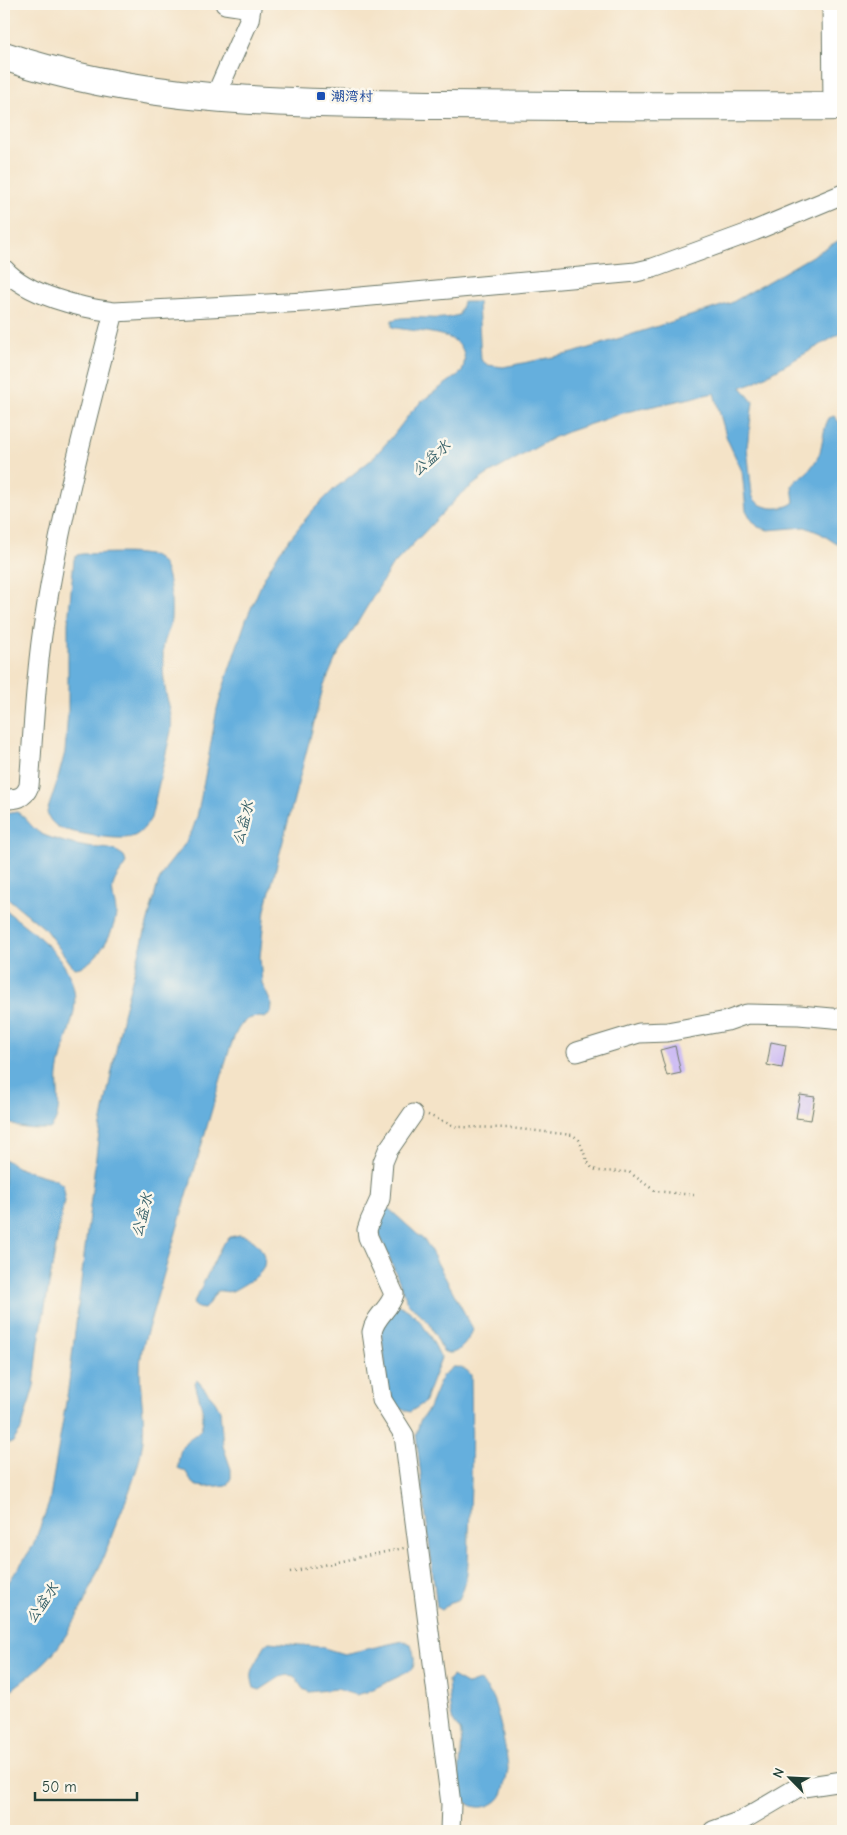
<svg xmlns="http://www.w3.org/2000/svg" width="847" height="1835" viewBox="0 0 847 1835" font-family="'Comic Neue','LXGW WenKai TC',sans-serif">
<rect width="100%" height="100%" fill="#fbf7ec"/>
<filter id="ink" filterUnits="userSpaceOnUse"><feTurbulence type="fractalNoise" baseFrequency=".02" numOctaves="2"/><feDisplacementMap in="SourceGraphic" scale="10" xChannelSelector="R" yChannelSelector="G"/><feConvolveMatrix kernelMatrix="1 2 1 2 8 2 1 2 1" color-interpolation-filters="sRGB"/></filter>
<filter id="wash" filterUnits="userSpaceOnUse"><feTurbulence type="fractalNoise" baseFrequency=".0096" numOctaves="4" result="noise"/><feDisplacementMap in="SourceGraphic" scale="20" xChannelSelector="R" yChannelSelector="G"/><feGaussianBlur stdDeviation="1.12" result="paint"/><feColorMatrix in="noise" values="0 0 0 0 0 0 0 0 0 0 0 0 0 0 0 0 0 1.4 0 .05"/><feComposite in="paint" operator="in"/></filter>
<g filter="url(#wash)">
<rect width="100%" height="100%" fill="#f4e3c7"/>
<!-- water -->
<path fill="#65afdd" stroke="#427688" d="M 843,238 L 843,332 L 755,382 L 741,387 L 753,402 L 747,447 L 752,494 C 756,510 783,512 794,502 L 792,486 C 795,479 801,478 806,473 C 811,469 815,462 818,457 C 824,444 822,430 829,418 L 834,416 L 843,427 L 843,548 L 820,533 L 805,527 L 768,530 L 758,527 L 751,519 L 746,510 L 742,471 L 727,439 L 714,393 L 626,412 L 567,432 L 553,438 L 485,476 L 460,495 L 391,567 L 335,660 L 323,688 L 265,910 L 260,957 L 262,983 L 272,1005 L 271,1013 L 265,1018 C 241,1013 236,1032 229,1051 L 142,1349 C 136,1382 146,1410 143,1440 C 139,1471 126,1500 115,1527 C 99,1569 84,1611 58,1647 C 43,1667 23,1681 4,1695 L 4,1589 L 33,1546 L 49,1503 L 68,1390 L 98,1140 L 124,1010 L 158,883 L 165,869 L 184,845 L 192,831 L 197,817 L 206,771 L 217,709 L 226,679 L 246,620 L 264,578 L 280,551 L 312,511 L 334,489 L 371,460 L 392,437 L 411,412 L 422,401 L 462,372 C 477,328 419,334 392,327 L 392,320 C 417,313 434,323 459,315 L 463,302 L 478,302 L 481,360 L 488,365 L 503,367 L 573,353 L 731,303 Z
M 82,554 C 99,554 147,550 158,559 C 171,568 172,603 171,618 C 171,629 163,640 163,651 C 163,665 163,680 166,693 C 169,707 173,717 171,731 L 151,818 C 146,826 140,835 131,837 C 119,841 70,833 58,827 C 52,823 48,818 47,812 L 57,782 L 65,752 L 68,712 L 68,623 L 74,559 L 77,555 Z
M 17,812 C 28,818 33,832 46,836 C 59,841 74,845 87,847 C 101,849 112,846 124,856 L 126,863 C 122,871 115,877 113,886 C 111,895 116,904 116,913 C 115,932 95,968 74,968 L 44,928 L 4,895 L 4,814 Z
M 4,909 C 35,934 82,964 74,1011 C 70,1032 61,1052 58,1074 C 56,1092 64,1114 50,1129 C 35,1129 14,1130 4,1118 Z
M 4,1159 L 21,1169 L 55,1179 L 63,1185 L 65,1195 L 39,1341 L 34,1386 L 21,1430 L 12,1443 L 4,1443 Z
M 388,1208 L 426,1242 L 472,1327 L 473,1330 C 468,1341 457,1359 443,1351 L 430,1324 L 406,1301 L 405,1295 L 379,1234 C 377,1224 378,1213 388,1208 Z
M 239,1235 C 256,1236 274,1259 259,1274 C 255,1278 237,1289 232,1291 C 227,1293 222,1290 217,1291 L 206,1307 L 204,1309 L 198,1308 L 193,1304 L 222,1245 L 230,1237 Z
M 398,1305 C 420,1313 431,1338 441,1358 L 424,1403 L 410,1412 L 398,1408 L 388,1392 L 381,1327 Z
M 453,1367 C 461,1367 466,1368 471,1375 C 472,1427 472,1480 469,1532 C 468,1554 470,1579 459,1599 L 451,1602 L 442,1610 L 437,1607 L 416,1435 L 420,1421 L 429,1408 L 442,1376 Z
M 197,1380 L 215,1401 L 220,1410 L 223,1446 L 231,1469 L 231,1478 L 227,1485 L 206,1487 L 197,1486 L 192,1483 L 186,1472 L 178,1468 C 178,1459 180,1445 189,1439 C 195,1435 200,1432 202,1425 C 206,1410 197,1396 195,1382 Z
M 403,1641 L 411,1644 C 414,1654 416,1661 412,1670 L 367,1692 L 356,1695 L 336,1689 L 309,1692 L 303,1689 L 294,1676 L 288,1675 L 280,1677 L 260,1690 L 254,1688 C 249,1672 253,1669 260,1656 C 263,1650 263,1646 269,1642 L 321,1647 L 344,1654 Z
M 452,1676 L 468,1685 L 479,1681 C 485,1685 490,1692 493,1699 C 498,1710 508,1757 508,1769 C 507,1776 505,1786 503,1792 C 497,1809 469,1814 462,1795 C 455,1776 464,1754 461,1734 C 460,1728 454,1725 452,1718 C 449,1706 449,1692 448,1680 Z"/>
<g id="blocks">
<!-- building -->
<path fill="#c5b1f4" d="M 771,1042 L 786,1045 L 782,1068 L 767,1065 Z
M 675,1046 L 681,1073 L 667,1076 L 660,1050 Z
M 800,1095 L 815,1097 L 811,1120 L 796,1118 Z"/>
</g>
</g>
<g filter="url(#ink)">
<use href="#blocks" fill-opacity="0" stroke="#6a7767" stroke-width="1"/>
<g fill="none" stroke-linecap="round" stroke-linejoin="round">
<!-- minor casing -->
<g stroke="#6a7767" stroke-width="21">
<path id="minor" d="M 832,4 L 833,106
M 215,97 L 249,20 L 251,8 L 225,4
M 4,269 C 27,295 81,308 114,312 L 305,302 L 636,272 L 653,268 L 754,231 L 843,194
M 4,799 C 16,799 24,799 29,786 C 33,736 35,685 42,635 C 58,526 86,419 114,312
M 577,1052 L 639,1033 L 667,1032 L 727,1021 L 747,1014 L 799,1015 L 843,1019
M 413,1114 L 388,1150 L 383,1162 L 380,1199 L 370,1221 L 367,1230 L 368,1237 L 394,1294 C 390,1309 375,1316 372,1332 L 382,1400 L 404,1435 L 451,1804 L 450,1831
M 713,1831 L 741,1821 L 797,1788 L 843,1781"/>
</g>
<!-- highway casing -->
<g stroke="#6a7767" stroke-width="30">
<path id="highway" d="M 4,56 C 144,104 294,103 440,105 C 575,106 709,107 843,106"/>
</g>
<!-- path -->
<path stroke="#6a7767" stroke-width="2.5" stroke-dasharray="1 4" stroke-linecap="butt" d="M 428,1115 L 457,1127 L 510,1128 L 573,1135 L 579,1140 L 587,1161 L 592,1168 L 598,1171 L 629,1172 L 655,1191 L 694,1195
M 290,1572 L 404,1548"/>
<!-- minor -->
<use href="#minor" stroke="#fff" stroke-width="19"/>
<!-- highway -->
<use href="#highway" stroke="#fff" stroke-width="28"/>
</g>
</g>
<!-- markers -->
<rect fill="#1a4fb4" stroke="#fbf7ec" stroke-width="2" x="316" y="91" width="10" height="10" rx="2.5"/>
<g text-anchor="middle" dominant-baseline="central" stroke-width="5" stroke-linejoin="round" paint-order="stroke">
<!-- transit labels -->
<g font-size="14" fill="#164399" stroke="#fbf7ec" text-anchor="start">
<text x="331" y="96">潮湾村</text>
</g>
<!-- water labels -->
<g font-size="15" font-style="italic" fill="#345f67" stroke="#fbf7ec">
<text transform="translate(431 458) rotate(-41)">公益水</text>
<text transform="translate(243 823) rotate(-75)">公益水</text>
<text transform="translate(142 1215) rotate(-75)">公益水</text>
<text transform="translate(42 1603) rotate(-55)">公益水</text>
</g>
</g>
<!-- margin -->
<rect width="847" height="1835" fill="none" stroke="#fbf7ec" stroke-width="20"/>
<!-- north arrow -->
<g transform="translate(790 1778) rotate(294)" stroke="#fbf7ec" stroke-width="4" paint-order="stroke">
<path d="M0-4L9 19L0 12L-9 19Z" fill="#1f3d34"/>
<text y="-8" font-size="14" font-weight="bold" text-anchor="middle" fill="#1f3d34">N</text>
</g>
<!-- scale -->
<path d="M35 1792v8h102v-8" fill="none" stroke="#1f3d34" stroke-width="2.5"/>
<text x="42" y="1792" font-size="15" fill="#1f3d34" stroke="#fbf7ec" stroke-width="4" paint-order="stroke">50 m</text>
</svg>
